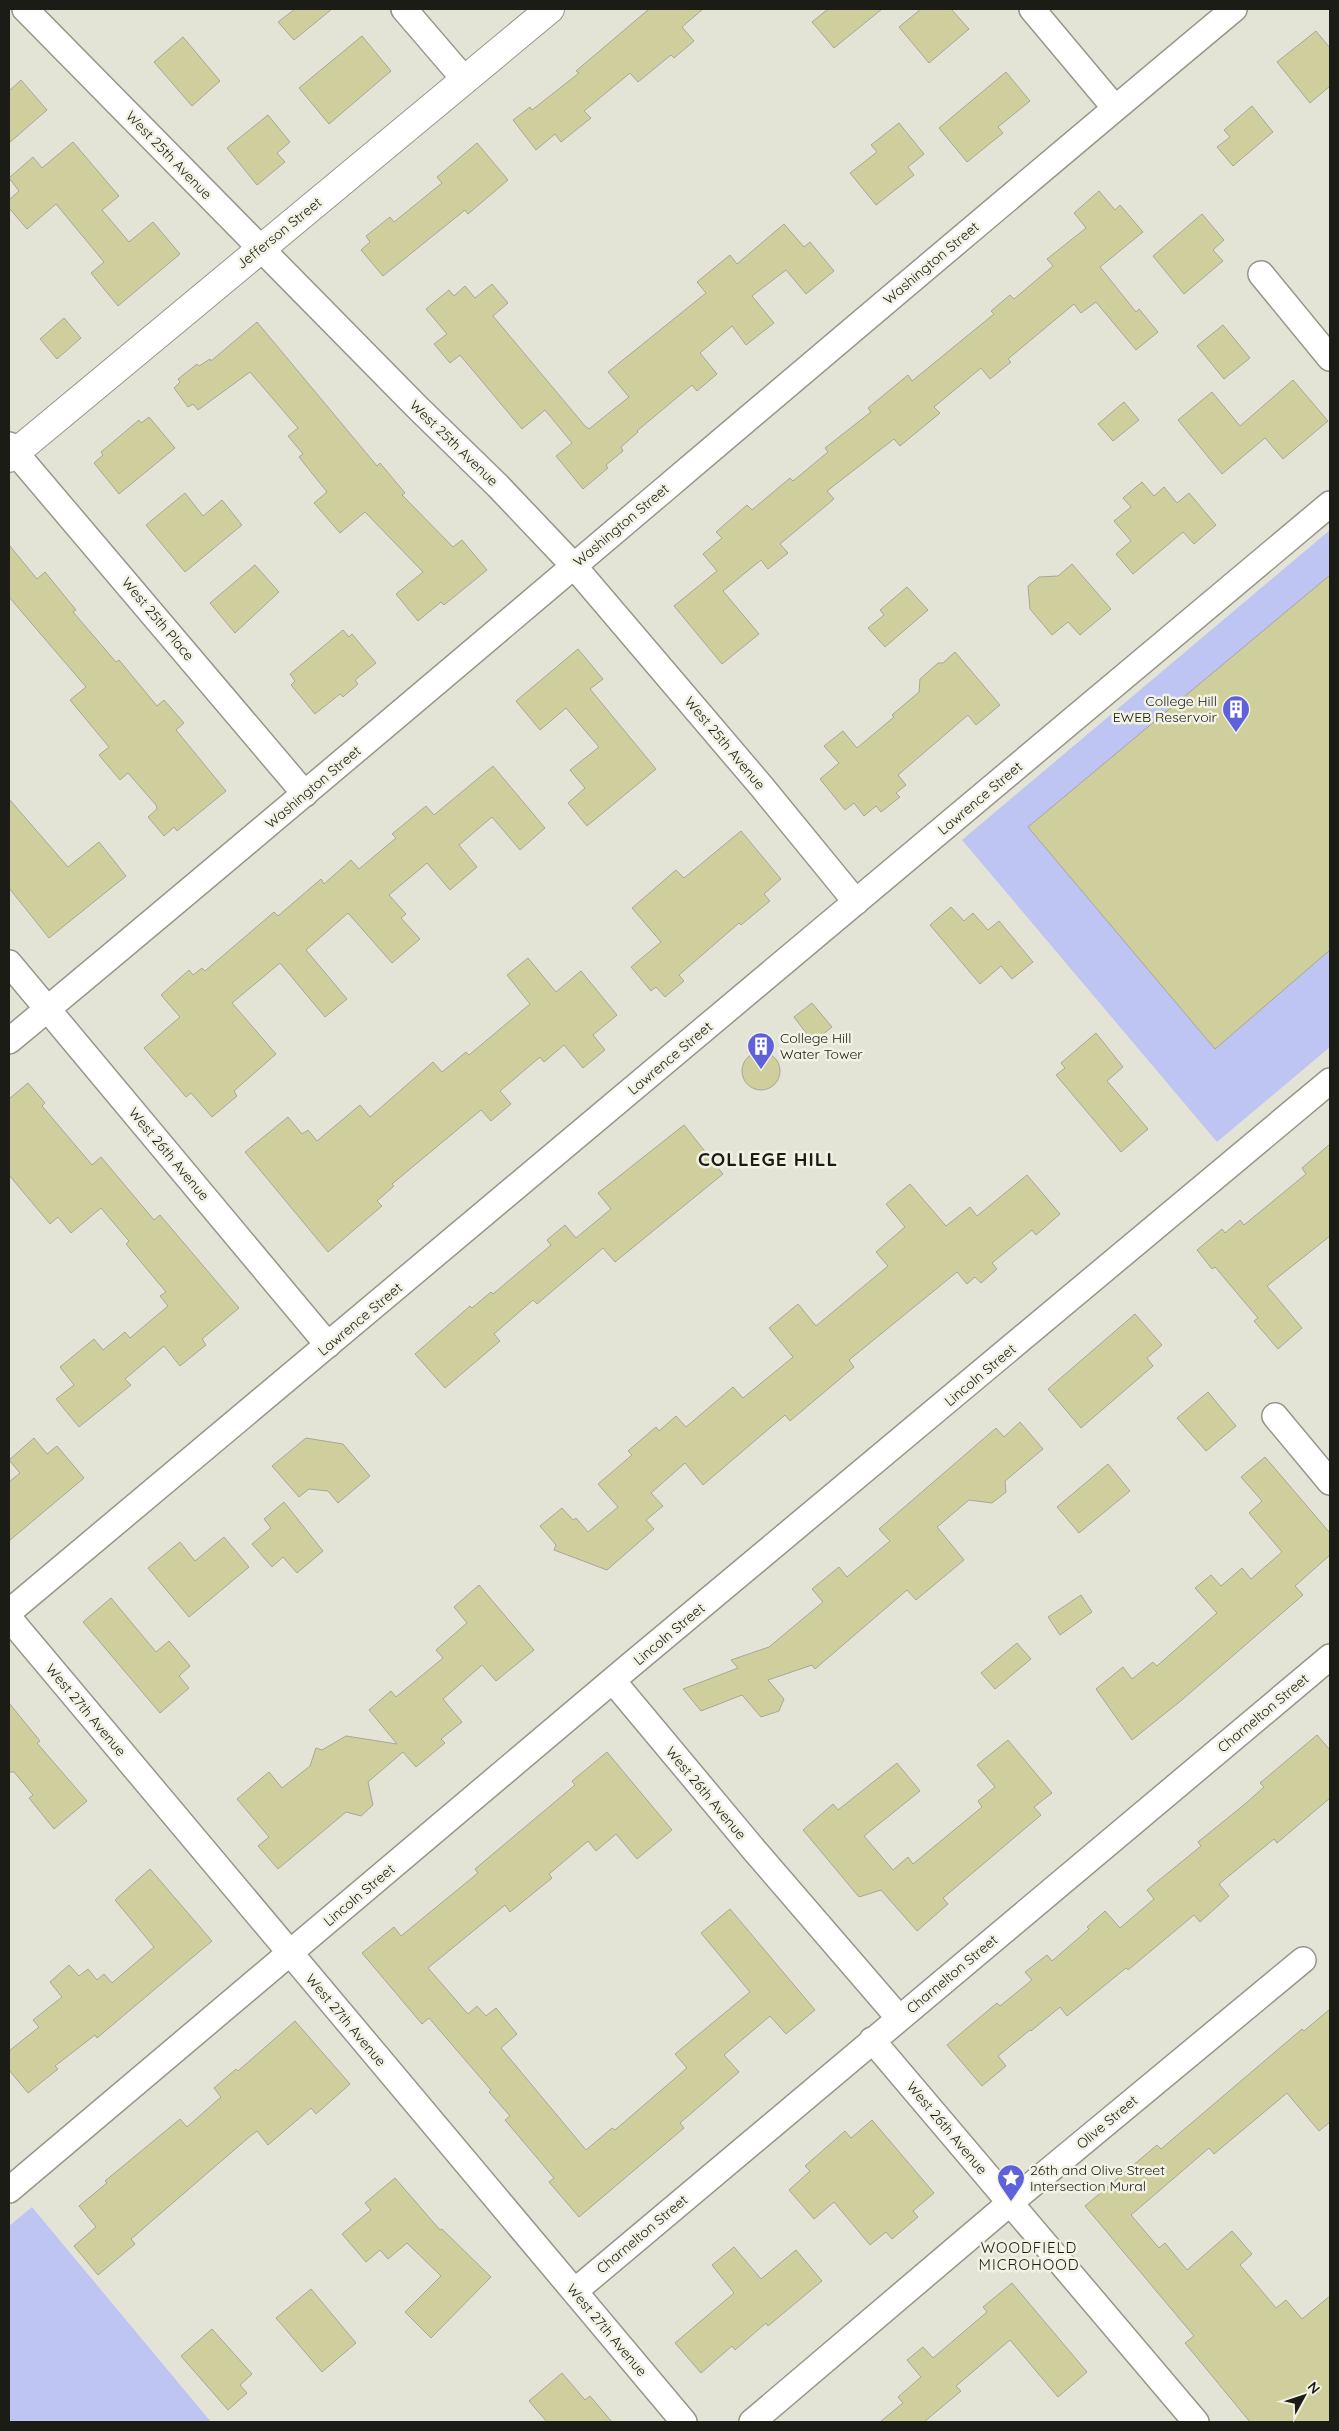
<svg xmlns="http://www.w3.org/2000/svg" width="1339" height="2431" viewBox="0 0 1339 2431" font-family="Quicksand,sans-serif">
<rect width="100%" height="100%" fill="#e4e4d6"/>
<!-- green -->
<path fill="#bec5f2" d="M 1330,530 L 1330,1047 L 1217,1142 L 962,840 Z
M 32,2207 L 211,2422 L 9,2422 L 9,2226 Z"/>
<!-- building -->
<path fill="#cfcf9e" stroke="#a7a79a" d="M 295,9 L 332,9 L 294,40 L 278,22 Z
M 649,9 L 703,9 L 682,27 L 694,41 L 674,58 L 671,55 L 638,82 L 630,73 L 584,111 L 591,118 L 561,142 L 555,134 L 536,150 L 513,120 L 530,107 L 532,110 L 579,73 L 576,71 Z
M 828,9 L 882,9 L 834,48 L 812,22 Z
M 921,9 L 951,9 L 969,29 L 929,63 L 899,27 Z
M 1316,31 L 1330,48 L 1330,86 L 1310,103 L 1277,62 Z
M 362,36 L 391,71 L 329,124 L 299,88 Z
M 183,37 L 220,81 L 192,106 L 154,62 Z
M 1006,72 L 1030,101 L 998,127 L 1003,133 L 967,162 L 939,128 Z
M 21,80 L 47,110 L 9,143 L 9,91 Z
M 1252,106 L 1273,132 L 1233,166 L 1217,147 L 1230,137 L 1224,130 Z
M 268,115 L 290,142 L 277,153 L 285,162 L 257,185 L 227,148 Z
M 899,123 L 924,154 L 908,167 L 914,175 L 876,205 L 850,173 L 877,152 L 871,145 Z
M 73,142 L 119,196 L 102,210 L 129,242 L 153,222 L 180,254 L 118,306 L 91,273 L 104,262 L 56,204 L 27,229 L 9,208 L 9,200 L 19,191 L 9,178 L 33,157 L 42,168 Z
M 477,143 L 508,180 L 468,214 L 465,210 L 383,276 L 361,250 L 370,242 L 366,236 L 390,217 L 394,222 L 442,183 L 437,177 Z
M 1099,191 L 1115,210 L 1120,205 L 1143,232 L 1100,267 L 1136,312 L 1139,309 L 1158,332 L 1136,350 L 1096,302 L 1081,313 L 1074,304 L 1008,359 L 1011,362 L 990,379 L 981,368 L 934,407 L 940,413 L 900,446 L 894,439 L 827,491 L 834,499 L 780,544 L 788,553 L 768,569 L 761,560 L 723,591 L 759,634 L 722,664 L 674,606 L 717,571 L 703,554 L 722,538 L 716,532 L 747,505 L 752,510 L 790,478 L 793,481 L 828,452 L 825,448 L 871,412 L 868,408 L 908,375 L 912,381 L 994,314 L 991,311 L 1010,295 L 1014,299 L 1053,266 L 1047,259 L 1086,228 L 1074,213 Z
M 1202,214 L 1224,240 L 1213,250 L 1223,261 L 1184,294 L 1153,256 Z
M 784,224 L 804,247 L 810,242 L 834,271 L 806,294 L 786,270 L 752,296 L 774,323 L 746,345 L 732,326 L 700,353 L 717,374 L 697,391 L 692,385 L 637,431 L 638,432 L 621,447 L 623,451 L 606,465 L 608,468 L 583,489 L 556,456 L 572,443 L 545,410 L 522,429 L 460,355 L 450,363 L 434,344 L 447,334 L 426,309 L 449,290 L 454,296 L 465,286 L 475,298 L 492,284 L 508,303 L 493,316 L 585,426 L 589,429 L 629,397 L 608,372 L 706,293 L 697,282 L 730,255 L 737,264 Z
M 64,318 L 81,338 L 57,359 L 40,339 Z
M 257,322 L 377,466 L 380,463 L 405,493 L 402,495 L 453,547 L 462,540 L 487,570 L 444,605 L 441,602 L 418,621 L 396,594 L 423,572 L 365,512 L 340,533 L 314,503 L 327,492 L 299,457 L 303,454 L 288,436 L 298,428 L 250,372 L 198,410 L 193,404 L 188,407 L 174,388 L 180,382 L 178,379 L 197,364 L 199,366 L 210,359 L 211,361 Z
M 1223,325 L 1250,358 L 1224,379 L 1197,346 Z
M 1293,380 L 1328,421 L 1283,459 L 1265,438 L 1222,474 L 1178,420 L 1212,392 L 1240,426 Z
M 1124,402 L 1139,420 L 1113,441 L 1098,424 Z
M 149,417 L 175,448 L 119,494 L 94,463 L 103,455 L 101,452 L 139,420 L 141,423 Z
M 1142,482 L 1154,496 L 1164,487 L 1177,503 L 1189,493 L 1216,525 L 1194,544 L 1183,532 L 1133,574 L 1116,554 L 1131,541 L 1114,521 L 1131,507 L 1123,498 Z
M 185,493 L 203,516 L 222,500 L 242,525 L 185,572 L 146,525 Z
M 9,545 L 37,579 L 45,572 L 76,610 L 73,612 L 116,662 L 119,660 L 157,706 L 164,700 L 184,723 L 176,730 L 226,791 L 177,831 L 174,827 L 164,836 L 148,817 L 157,809 L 156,805 L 128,773 L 120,780 L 99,755 L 109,747 L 70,700 L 86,687 L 9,597 Z
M 1072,564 L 1111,609 L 1080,635 L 1068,622 L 1052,635 L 1030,609 L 1028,586 L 1039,577 L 1058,576 Z
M 255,565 L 279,592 L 235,633 L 210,603 Z
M 1330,575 L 1330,950 L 1215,1049 L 1028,827 Z
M 907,587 L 928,610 L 885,647 L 868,628 L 884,615 L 880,610 Z
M 343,630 L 349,637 L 352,634 L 376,663 L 355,680 L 358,684 L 343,697 L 340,694 L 315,714 L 291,685 L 295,681 L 290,674 Z
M 578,649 L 603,679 L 590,689 L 656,769 L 587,826 L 568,803 L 585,788 L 570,770 L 599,747 L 566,708 L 540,730 L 516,701 Z
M 955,652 L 1000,705 L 976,725 L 968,715 L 898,775 L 906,785 L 896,793 L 900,797 L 881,812 L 876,806 L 864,816 L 854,803 L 845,810 L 820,779 L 839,763 L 824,746 L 843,731 L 857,748 L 894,717 L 892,715 L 919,692 L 920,679 L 938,663 L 943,663 Z
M 493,766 L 545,828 L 520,850 L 492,817 L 459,845 L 477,867 L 450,890 L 427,863 L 389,895 L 406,914 L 401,918 L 420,939 L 392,963 L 348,913 L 306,950 L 347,999 L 325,1017 L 280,963 L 232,1003 L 276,1054 L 234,1091 L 237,1096 L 212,1117 L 191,1093 L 186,1097 L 144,1048 L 180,1017 L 161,995 L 189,970 L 193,975 L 202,968 L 205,971 L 274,912 L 278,916 L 321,879 L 324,884 L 351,860 L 359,869 L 396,838 L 392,834 L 426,806 L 434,815 Z
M 9,799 L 68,867 L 99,842 L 126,876 L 49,938 L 9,888 Z
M 741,831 L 781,879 L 764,894 L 770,901 L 741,925 L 739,923 L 679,975 L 684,981 L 665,997 L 656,987 L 651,991 L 631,967 L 661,942 L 632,908 L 676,870 L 684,878 Z
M 951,907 L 964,921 L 973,913 L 988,930 L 999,921 L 1033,962 L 1012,979 L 1001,966 L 980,984 L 930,925 Z
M 528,958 L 556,992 L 581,971 L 617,1015 L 593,1035 L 605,1050 L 583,1068 L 564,1045 L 544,1062 L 540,1057 L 500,1091 L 511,1104 L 491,1121 L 481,1110 L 392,1184 L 394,1186 L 377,1201 L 382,1206 L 328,1252 L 245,1152 L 288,1117 L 302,1134 L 308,1130 L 317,1141 L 360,1105 L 370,1117 L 433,1062 L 442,1072 L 466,1052 L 469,1055 L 530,1004 L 507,975 Z
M 812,1003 L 832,1027 L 813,1042 L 794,1017 Z
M 1096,1033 L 1123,1067 L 1107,1081 L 1148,1129 L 1121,1152 L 1056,1075 L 1065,1068 L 1061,1063 Z
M742 1071a19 19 0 1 1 38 0a19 19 0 1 1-38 0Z
M 28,1083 L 45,1103 L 42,1106 L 92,1165 L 101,1157 L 154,1220 L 160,1215 L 239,1308 L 202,1339 L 206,1345 L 180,1366 L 164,1346 L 125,1379 L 131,1385 L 79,1427 L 56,1399 L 74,1385 L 60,1367 L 94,1339 L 103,1350 L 125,1332 L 130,1338 L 168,1306 L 160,1296 L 166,1292 L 126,1244 L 129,1241 L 101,1208 L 71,1233 L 58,1217 L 50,1224 L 9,1175 L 9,1099 Z
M 684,1125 L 723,1174 L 615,1262 L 603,1248 L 537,1304 L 533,1300 L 494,1334 L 500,1341 L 445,1388 L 415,1354 L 470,1306 L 472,1308 L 491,1292 L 493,1294 L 551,1245 L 547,1240 L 565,1225 L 576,1238 L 611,1209 L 598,1193 Z
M 1330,1144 L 1330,1236 L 1267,1286 L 1302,1328 L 1278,1349 L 1254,1321 L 1258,1318 L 1215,1267 L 1212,1269 L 1197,1250 L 1222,1229 L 1225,1233 L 1240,1220 L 1244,1225 L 1306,1174 L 1302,1168 Z
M 1027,1175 L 1060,1214 L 1036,1235 L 1032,1230 L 992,1263 L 997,1269 L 981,1283 L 975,1277 L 967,1284 L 957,1272 L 849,1360 L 854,1367 L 790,1421 L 785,1415 L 703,1485 L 685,1463 L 651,1493 L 663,1506 L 646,1520 L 654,1529 L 607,1570 L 554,1550 L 556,1545 L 540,1526 L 562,1508 L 573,1520 L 576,1518 L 588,1532 L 618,1507 L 598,1484 L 632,1455 L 628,1451 L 656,1427 L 659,1431 L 676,1416 L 686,1427 L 733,1387 L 743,1398 L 793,1357 L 769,1328 L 798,1304 L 816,1326 L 888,1266 L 876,1252 L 905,1227 L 886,1204 L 910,1184 L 946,1226 L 970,1207 L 977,1216 Z
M 1135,1314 L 1162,1345 L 1147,1358 L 1153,1366 L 1081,1428 L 1048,1389 Z
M 1208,1392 L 1236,1426 L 1206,1451 L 1177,1418 Z
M 1020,1422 L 1043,1449 L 1005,1481 L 1006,1492 L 992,1503 L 969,1500 L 937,1527 L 964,1560 L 916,1600 L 907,1590 L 815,1669 L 812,1665 L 768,1680 L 784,1699 L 779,1711 L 761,1717 L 742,1695 L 701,1711 L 683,1689 L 738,1668 L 731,1660 L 769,1647 L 823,1602 L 812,1589 L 839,1567 L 847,1577 L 890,1541 L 879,1529 L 996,1428 L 1004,1437 Z
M 34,1438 L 47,1454 L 57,1446 L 84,1478 L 9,1541 L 9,1482 L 20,1473 L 9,1460 Z
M 306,1438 L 343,1444 L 370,1476 L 338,1503 L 328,1491 L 309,1489 L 299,1497 L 272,1466 Z
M 1265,1457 L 1330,1533 L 1330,1555 L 1295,1586 L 1303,1595 L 1183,1699 L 1132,1740 L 1096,1689 L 1123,1667 L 1132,1679 L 1153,1662 L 1157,1666 L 1217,1613 L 1195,1588 L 1211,1575 L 1221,1586 L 1242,1568 L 1251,1579 L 1282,1552 L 1249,1513 L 1262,1501 L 1241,1477 Z
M 1108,1464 L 1130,1491 L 1079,1533 L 1057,1507 Z
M 284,1502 L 323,1551 L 297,1573 L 283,1557 L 272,1567 L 252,1544 L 271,1528 L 264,1519 Z
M 224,1537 L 249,1567 L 189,1617 L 148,1568 L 180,1542 L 195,1561 Z
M 479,1585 L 534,1650 L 496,1681 L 482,1665 L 443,1699 L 462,1722 L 441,1739 L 445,1743 L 416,1767 L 403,1752 L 368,1782 L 373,1805 L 361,1816 L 346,1812 L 278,1869 L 258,1846 L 269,1837 L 237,1799 L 269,1772 L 282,1788 L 310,1766 L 316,1748 L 322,1750 L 346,1736 L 397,1744 L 369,1710 L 391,1691 L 396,1697 L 443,1658 L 436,1650 L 467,1623 L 454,1607 Z
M 1081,1595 L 1092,1612 L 1060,1635 L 1048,1617 Z
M 111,1598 L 156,1652 L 169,1641 L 190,1666 L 179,1676 L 189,1688 L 160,1713 L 83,1622 Z
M 1017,1643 L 1031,1659 L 995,1689 L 981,1673 Z
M 9,1703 L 40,1741 L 37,1743 L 87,1801 L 54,1829 L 29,1798 L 33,1795 L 14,1772 L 9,1772 Z
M 1317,1735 L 1330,1750 L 1330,1798 L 1277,1843 L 1274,1839 L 1219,1884 L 1229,1896 L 1200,1922 L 1194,1915 L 1128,1970 L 1126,1968 L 1067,2016 L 1060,2007 L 1031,2031 L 1030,2030 L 998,2056 L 1006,2066 L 982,2086 L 947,2045 L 997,2003 L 1000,2006 L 1032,1980 L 1025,1972 L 1047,1955 L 1052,1961 L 1089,1929 L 1087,1927 L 1105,1911 L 1120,1928 L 1154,1899 L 1147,1890 L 1201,1846 L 1198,1842 L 1245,1804 L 1264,1787 L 1260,1783 Z
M 1008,1740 L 1052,1793 L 1034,1807 L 1041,1815 L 943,1898 L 948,1904 L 917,1931 L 881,1890 L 859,1897 L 803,1830 L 833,1804 L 838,1810 L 897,1763 L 920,1791 L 864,1836 L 893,1870 L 908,1857 L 913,1864 L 982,1807 L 978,1801 L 995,1787 L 977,1765 Z
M 607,1752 L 672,1830 L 637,1859 L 616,1834 L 596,1851 L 588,1841 L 549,1874 L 552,1878 L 510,1912 L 505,1905 L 428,1968 L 468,2014 L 477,2006 L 486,2016 L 496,2008 L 517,2034 L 501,2048 L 586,2150 L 612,2128 L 615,2130 L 687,2068 L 675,2054 L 750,1992 L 701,1933 L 730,1909 L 815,2010 L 786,2034 L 770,2016 L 724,2055 L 739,2072 L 680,2123 L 684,2128 L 579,2217 L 549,2182 L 554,2178 L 505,2120 L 510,2116 L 489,2092 L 491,2090 L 429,2018 L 422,2024 L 362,1953 L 394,1927 L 401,1936 L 478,1873 L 475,1869 L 575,1785 L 572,1781 Z
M 150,1869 L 212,1941 L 97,2038 L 95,2035 L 55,2066 L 58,2069 L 28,2093 L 9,2070 L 9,2051 L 39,2027 L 33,2020 L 62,1997 L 50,1982 L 69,1965 L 79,1976 L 88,1969 L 97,1980 L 104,1974 L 112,1983 L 154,1947 L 115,1900 Z
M 1330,2009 L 1330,2122 L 1319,2131 L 1287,2093 L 1214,2154 L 1209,2148 L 1131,2215 L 1159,2248 L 1165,2243 L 1187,2270 L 1232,2231 L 1252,2254 L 1240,2265 L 1276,2308 L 1286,2300 L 1302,2319 L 1330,2296 L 1330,2422 L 1250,2422 L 1185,2343 L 1194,2336 L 1085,2206 L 1157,2145 L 1161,2149 L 1302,2029 L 1304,2031 Z
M 295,2021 L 350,2084 L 316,2114 L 311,2108 L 268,2145 L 257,2131 L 248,2138 L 131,2239 L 135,2244 L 98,2275 L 74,2246 L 96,2227 L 79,2206 L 107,2183 L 105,2181 L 180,2119 L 187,2127 L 221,2097 L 214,2088 L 236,2069 L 238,2071 Z
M 872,2120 L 934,2193 L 913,2211 L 918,2217 L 892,2239 L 886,2232 L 870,2245 L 834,2202 L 814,2219 L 789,2190 L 810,2171 L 805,2166 L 845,2131 L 851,2138 Z
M 395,2178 L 440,2230 L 442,2229 L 491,2277 L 431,2338 L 405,2312 L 441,2276 L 407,2243 L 388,2259 L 380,2250 L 366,2262 L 342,2234 L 371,2210 L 365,2203 Z
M 734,2247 L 761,2279 L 796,2250 L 822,2281 L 768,2326 L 766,2323 L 735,2350 L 732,2346 L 701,2373 L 675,2343 L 734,2293 L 712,2265 Z
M 1012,2283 L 1087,2372 L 1058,2397 L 1010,2340 L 956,2386 L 961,2391 L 924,2422 L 880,2422 L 903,2403 L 898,2397 L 921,2377 L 907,2360 L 923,2347 L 933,2358 L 987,2312 L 983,2307 Z
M 311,2289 L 356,2343 L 322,2372 L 276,2318 Z
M 212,2329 L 252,2374 L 240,2385 L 247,2393 L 228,2410 L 181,2356 Z
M 562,2373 L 585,2400 L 590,2396 L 612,2422 L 547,2422 L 529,2401 Z"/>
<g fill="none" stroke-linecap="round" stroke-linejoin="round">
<!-- minor casing -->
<g stroke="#969689" stroke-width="28">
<path id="minor" d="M 25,9 L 417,407 L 498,486 L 573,565 L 762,787 L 856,902
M 404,9 L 465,80
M 1032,9 L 1115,108
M 1261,274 L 1330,358
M 9,445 L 305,794
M 9,963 L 328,1345
M 9,1041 C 420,700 824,351 1234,9
M 1275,1416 L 1330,1482
M 9,1612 L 1330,504
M 9,1618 L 684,2422
M 613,1681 L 755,1851 L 899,2018
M 872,2040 L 1196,2422
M 9,2190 L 626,1669 L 1330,1081
M 575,2291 L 1330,1657
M 752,2422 L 1011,2202 L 1303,1960"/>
</g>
<!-- tertiary casing -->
<g stroke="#969689" stroke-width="30">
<path id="tertiary" d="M 9,458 L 550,9"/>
</g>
<!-- minor -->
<use href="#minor" stroke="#fff" stroke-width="25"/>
<!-- tertiary -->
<use href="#tertiary" stroke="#fff" stroke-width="28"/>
</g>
<!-- icons -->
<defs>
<g id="building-pin" transform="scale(1.4375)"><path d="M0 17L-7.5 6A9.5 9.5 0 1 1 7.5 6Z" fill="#5e61d9" stroke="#f1f2e3"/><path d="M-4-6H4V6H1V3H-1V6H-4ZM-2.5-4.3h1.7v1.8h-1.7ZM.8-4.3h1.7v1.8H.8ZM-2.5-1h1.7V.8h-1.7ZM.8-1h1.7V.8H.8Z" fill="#fff"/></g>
<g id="sight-pin" transform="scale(1.4375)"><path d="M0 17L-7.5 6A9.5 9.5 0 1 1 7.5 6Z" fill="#5e61d9" stroke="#f1f2e3"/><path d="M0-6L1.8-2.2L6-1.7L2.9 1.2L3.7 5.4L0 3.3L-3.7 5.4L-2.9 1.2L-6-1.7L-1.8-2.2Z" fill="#fff"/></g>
</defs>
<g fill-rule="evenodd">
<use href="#building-pin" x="1236" y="709"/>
<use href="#building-pin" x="761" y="1046"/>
<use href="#sight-pin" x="1011" y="2178"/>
</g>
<g text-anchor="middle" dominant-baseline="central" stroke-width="5" stroke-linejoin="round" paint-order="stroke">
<!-- street labels -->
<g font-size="14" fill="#1c1c17" stroke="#f1f2e3">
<text transform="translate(169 155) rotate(46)">West 25th Avenue</text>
<text transform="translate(279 233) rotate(-39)">Jefferson Street</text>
<text transform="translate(931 263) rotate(-40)">Washington Street</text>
<text transform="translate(454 443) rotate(44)">West 25th Avenue</text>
<text transform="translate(621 525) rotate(-40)">Washington Street</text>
<text transform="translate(158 619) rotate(50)">West 25th Place</text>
<text transform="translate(725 743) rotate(50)">West 25th Avenue</text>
<text transform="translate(313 787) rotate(-40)">Washington Street</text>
<text transform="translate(980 798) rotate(-40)">Lawrence Street</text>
<text transform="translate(670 1058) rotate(-40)">Lawrence Street</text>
<text transform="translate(169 1154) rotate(50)">West 26th Avenue</text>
<text transform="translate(360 1319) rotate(-40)">Lawrence Street</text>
<text transform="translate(980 1375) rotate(-40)">Lincoln Street</text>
<text transform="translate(669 1634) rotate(-40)">Lincoln Street</text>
<text transform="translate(86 1710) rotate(50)">West 27th Avenue</text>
<text transform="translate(1263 1713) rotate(-40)">Charnelton Street</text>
<text transform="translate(706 1793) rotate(50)">West 26th Avenue</text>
<text transform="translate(359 1895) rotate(-40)">Lincoln Street</text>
<text transform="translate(952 1974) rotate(-40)">Charnelton Street</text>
<text transform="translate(346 2020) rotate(50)">West 27th Avenue</text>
<text transform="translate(1107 2122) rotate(-40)">Olive Street</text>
<text transform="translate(947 2128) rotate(50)">West 26th Avenue</text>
<text transform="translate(642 2234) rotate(-40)">Charnelton Street</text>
<text transform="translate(607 2330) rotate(50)">West 27th Avenue</text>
</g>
<!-- poi labels -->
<g font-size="14" fill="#1c1c17" stroke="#f1f2e3" text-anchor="start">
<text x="1217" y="701" text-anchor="end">College Hill<tspan x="1217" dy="16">EWEB Reservoir</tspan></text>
<text x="780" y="1038">College Hill<tspan x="780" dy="16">Water Tower</tspan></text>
<text x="1030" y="2170">26th and Olive Street<tspan x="1030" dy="16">Intersection Mural</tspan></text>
</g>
<!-- neighbourhood labels -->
<g font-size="15" letter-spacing="1" fill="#1c1c17" stroke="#f1f2e3">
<text x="1029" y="2247">WOODFIELD<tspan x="1029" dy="17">MICROHOOD</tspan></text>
</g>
<!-- district labels -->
<g font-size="19" font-weight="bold" letter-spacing="1" fill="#1c1c17" stroke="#f1f2e3">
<text x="768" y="1159">COLLEGE HILL</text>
</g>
</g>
<!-- border -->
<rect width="1339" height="2431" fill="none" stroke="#1c1c17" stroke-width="20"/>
<!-- north arrow -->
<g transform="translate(1304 2396) rotate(50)" stroke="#f1f2e3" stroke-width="4" paint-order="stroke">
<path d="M0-4L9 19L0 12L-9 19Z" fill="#1c1c17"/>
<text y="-8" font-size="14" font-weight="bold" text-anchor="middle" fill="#1c1c17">N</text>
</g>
</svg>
